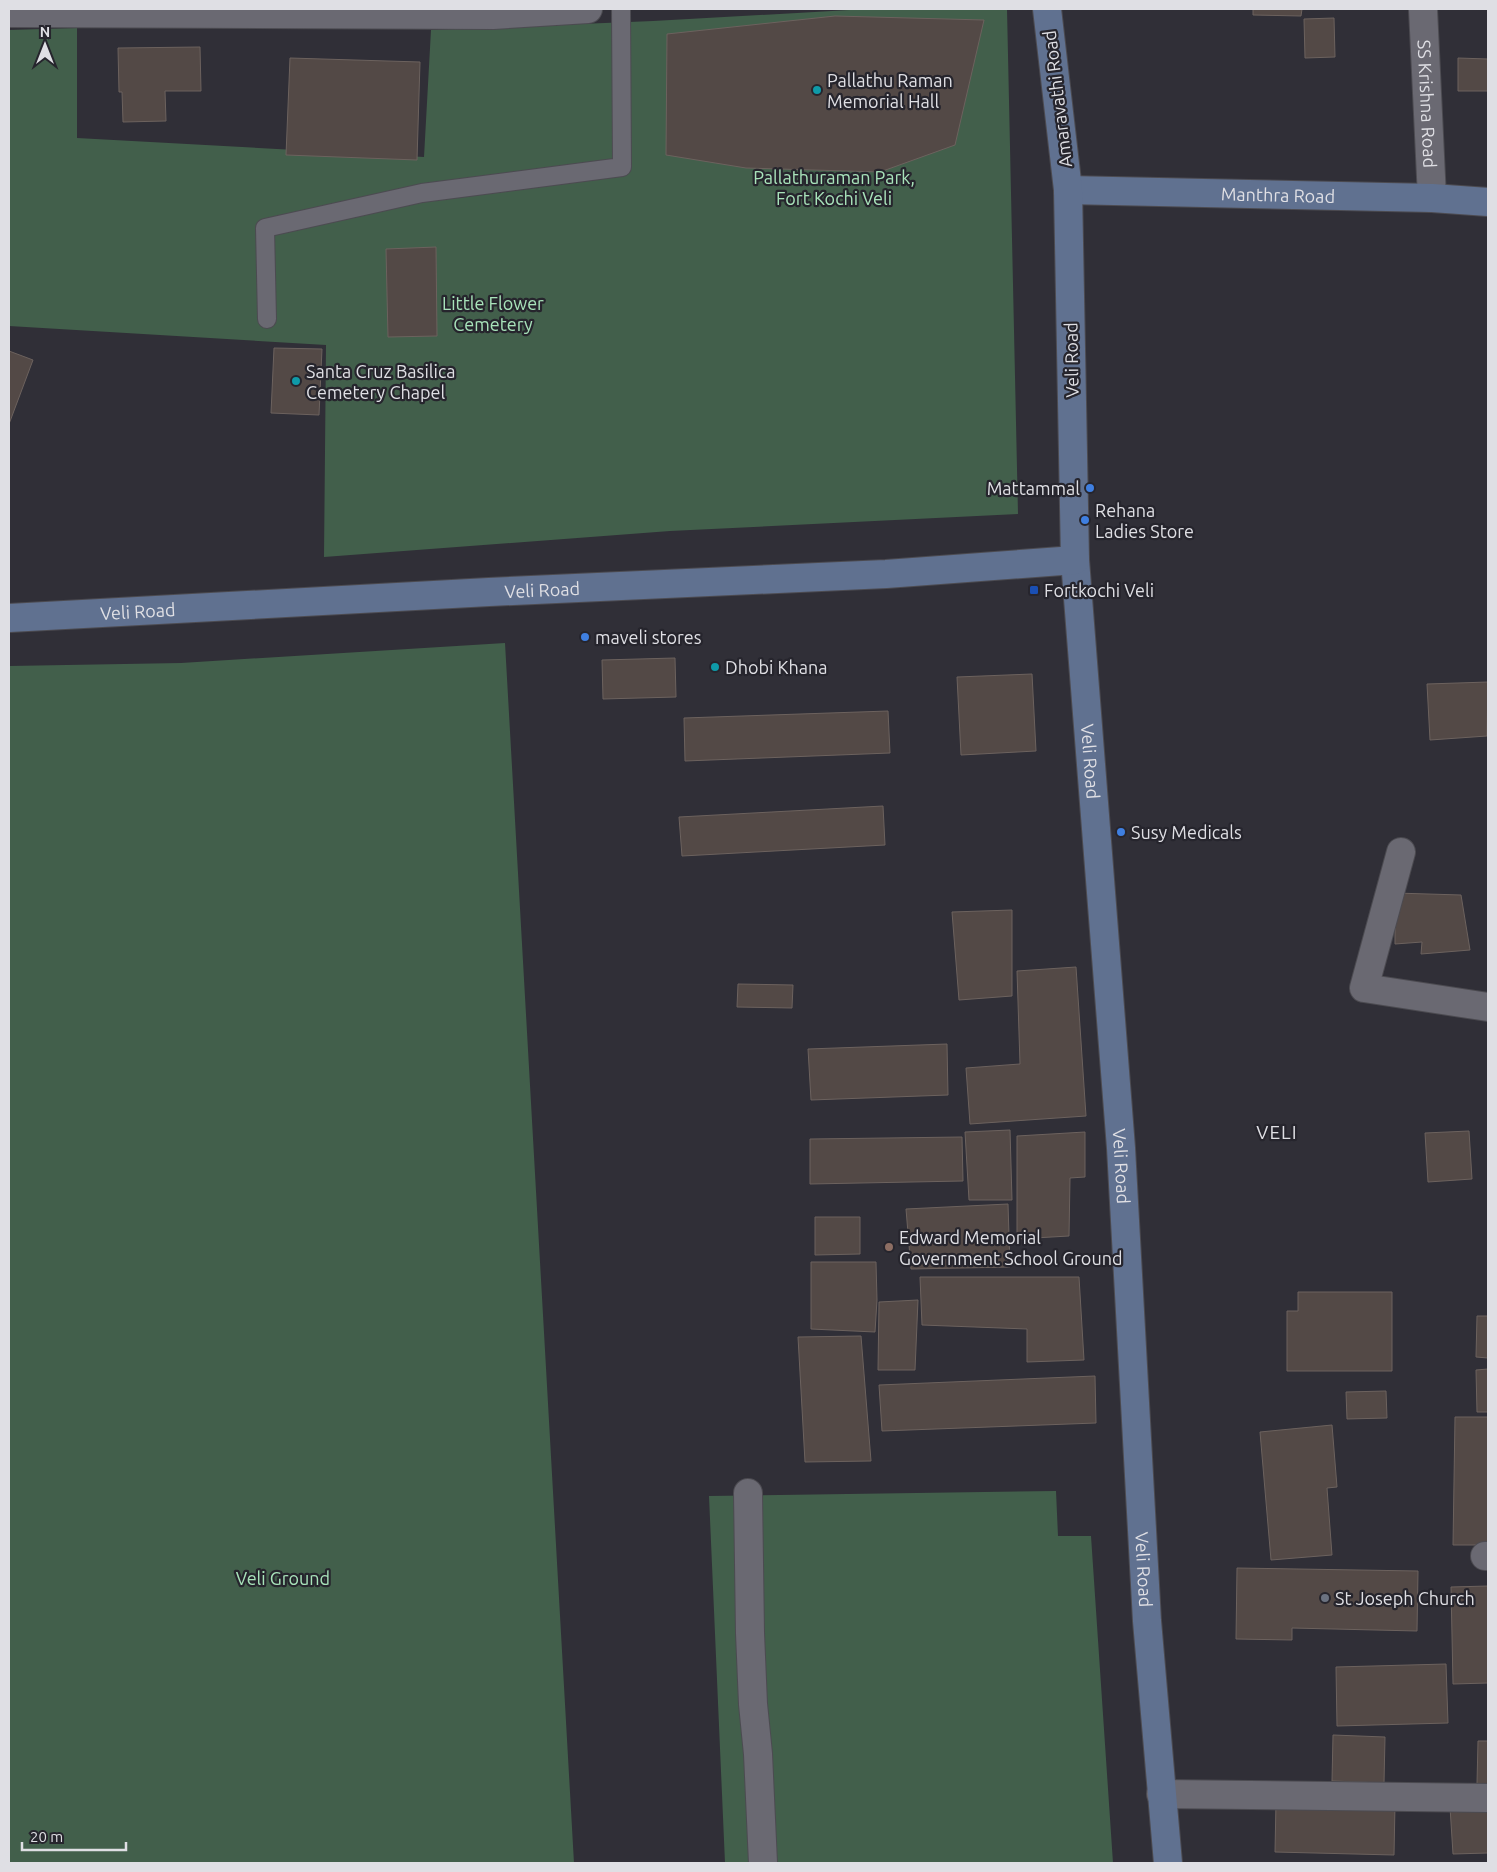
<svg xmlns="http://www.w3.org/2000/svg" width="1497" height="1872" viewBox="0 0 1497 1872" font-family="Ubuntu,sans-serif">
<rect width="100%" height="100%" fill="#302f37"/>
<!-- green -->
<path fill="#425f4b" d="M 867,9 L 1007,9 L 1018,514 L 670,531 L 324,557 L 326,345 L 9,326 L 9,30 L 77,28 L 77,138 L 424,157 L 431,30 L 653,21 Z
M 505,643 L 574,1863 L 9,1863 L 9,666 L 181,663 Z
M 1056,1491 L 1058,1536 L 1091,1536 L 1113,1863 L 725,1863 L 709,1496 Z"/>
<!-- building -->
<path fill="#534946" stroke="#6c625e" d="M 1253,9 L 1302,9 L 1301,16 L 1253,15 Z
M 835,16 L 984,20 L 955,145 L 880,172 L 746,168 L 666,155 L 667,34 Z
M 1334,18 L 1335,57 L 1305,58 L 1304,19 Z
M 200,47 L 201,91 L 165,91 L 166,121 L 123,122 L 122,92 L 119,92 L 118,48 Z
M 290,58 L 420,62 L 417,160 L 286,155 Z
M 1458,58 L 1488,59 L 1488,91 L 1458,91 Z
M 436,247 L 437,336 L 388,337 L 386,249 Z
M 274,348 L 322,349 L 319,415 L 271,413 Z
M 9,351 L 33,360 L 9,424 Z
M 675,658 L 676,697 L 603,699 L 602,660 Z
M 1032,674 L 1036,751 L 961,755 L 957,677 Z
M 1488,682 L 1487,736 L 1430,740 L 1427,684 Z
M 888,711 L 890,753 L 685,761 L 684,718 Z
M 883,806 L 885,845 L 682,856 L 679,817 Z
M 1395,893 L 1461,895 L 1470,950 L 1421,954 L 1422,942 L 1395,944 Z
M 1012,910 L 1012,996 L 959,1000 L 952,912 Z
M 1076,967 L 1086,1116 L 970,1124 L 966,1068 L 1020,1064 L 1017,971 Z
M 738,984 L 793,985 L 792,1008 L 737,1007 Z
M 947,1044 L 948,1095 L 811,1100 L 808,1049 Z
M 1010,1130 L 1012,1200 L 969,1200 L 965,1132 Z
M 1469,1131 L 1472,1179 L 1428,1182 L 1425,1133 Z
M 1085,1132 L 1085,1177 L 1070,1178 L 1069,1236 L 1017,1239 L 1017,1136 Z
M 962,1137 L 963,1181 L 810,1184 L 810,1139 Z
M 1008,1204 L 1010,1267 L 911,1269 L 906,1209 Z
M 815,1217 L 860,1217 L 860,1254 L 815,1255 Z
M 811,1262 L 876,1262 L 877,1300 L 875,1332 L 811,1329 Z
M 920,1277 L 1079,1277 L 1084,1360 L 1027,1362 L 1027,1329 L 922,1325 Z
M 1298,1292 L 1392,1292 L 1392,1371 L 1287,1371 L 1287,1311 L 1298,1311 Z
M 918,1300 L 915,1370 L 878,1370 L 879,1302 Z
M 1477,1316 L 1488,1316 L 1488,1358 L 1476,1357 Z
M 861,1336 L 871,1461 L 805,1462 L 798,1337 Z
M 1488,1369 L 1488,1412 L 1477,1412 L 1476,1370 Z
M 1095,1376 L 1096,1423 L 882,1431 L 879,1385 Z
M 1386,1391 L 1387,1418 L 1347,1419 L 1346,1392 Z
M 1455,1417 L 1488,1417 L 1488,1545 L 1453,1545 Z
M 1332,1425 L 1337,1487 L 1327,1488 L 1332,1555 L 1271,1560 L 1260,1432 Z
M 1237,1568 L 1418,1571 L 1417,1631 L 1292,1628 L 1292,1640 L 1236,1639 Z
M 1488,1586 L 1488,1683 L 1453,1684 L 1451,1587 Z
M 1446,1664 L 1448,1723 L 1337,1726 L 1336,1667 Z
M 1333,1735 L 1385,1737 L 1384,1783 L 1332,1781 Z
M 1478,1741 L 1488,1741 L 1488,1784 L 1477,1784 Z
M 1276,1802 L 1395,1804 L 1394,1855 L 1275,1852 Z
M 1488,1805 L 1488,1853 L 1453,1854 L 1450,1807 Z"/>
<g fill="none" stroke-linecap="round" stroke-linejoin="round">
<!-- lane casing -->
<g stroke="#4c4b51" stroke-width="20">
<path id="lane" d="M 267,319 L 265,228 L 422,193 L 622,167 L 621,9"/>
</g>
<!-- street casing -->
<g stroke="#4c4b51" stroke-width="30">
<g id="street">
<path id="s1" d="M 1423,9 L 1432,198"/>
<path d="M 9,13 L 493,15 L 588,9"/>
<path d="M 1401,852 L 1364,988 L 1488,1007"/>
<path d="M 748,1493 L 750,1633 L 753,1704 L 758,1754 L 763,1863"/>
<path d="M 1485,1556 L 1488,1556"/>
<path d="M 1161,1794 L 1488,1798"/>
</g>
</g>
<!-- secondary casing -->
<g stroke="#4c4b51" stroke-width="30">
<g id="secondary">
<path id="s2" d="M 1068,190 L 1432,198 L 1488,202"/>
<path id="s3" d="M 1075,560 L 1121,1148 L 1147,1621 L 1168,1863"/>
<path id="s4" d="M 9,618 L 489,592 L 886,574 L 1075,560 L 1068,190 L 1047,9"/>
</g>
</g>
<!-- lane -->
<use href="#lane" stroke="#6a6972" stroke-width="18"/>
<!-- street -->
<use href="#street" stroke="#6a6972" stroke-width="28"/>
<!-- secondary -->
<use href="#secondary" stroke="#607190" stroke-width="28"/>
</g>
<!-- markers -->
<g fill="#0f9aa8" stroke="#26252d" stroke-width="2">
<circle cx="817" cy="90" r="5"/>
<circle cx="296" cy="381" r="5"/>
<circle cx="715" cy="667" r="5"/>
</g>
<g fill="#3f7fe0" stroke="#26252d" stroke-width="2">
<circle cx="1090" cy="488" r="5"/>
<circle cx="1085" cy="520" r="5"/>
<circle cx="585" cy="637" r="5"/>
<circle cx="1121" cy="832" r="5"/>
</g>
<rect fill="#1a4fb4" stroke="#26252d" stroke-width="2" x="1029" y="585" width="10" height="10" rx="2.5"/>
<circle fill="#8d6e63" stroke="#26252d" stroke-width="2" cx="889" cy="1247" r="5"/>
<circle fill="#6b7280" stroke="#26252d" stroke-width="2" cx="1325" cy="1598" r="5"/>
<g text-anchor="middle" dominant-baseline="central" stroke-width="4.5" stroke-linejoin="round" paint-order="stroke">
<!-- poi labels -->
<g font-size="18" fill="#dfdfe4" stroke="#26252d" text-anchor="start">
<text x="827" y="80">Pallathu Raman<tspan x="827" dy="21">Memorial Hall</tspan></text>
<text x="306" y="371">Santa Cruz Basilica<tspan x="306" dy="21">Cemetery Chapel</tspan></text>
<text x="1080" y="488" text-anchor="end">Mattammal</text>
<text x="1095" y="510">Rehana<tspan x="1095" dy="21">Ladies Store</tspan></text>
<text x="1044" y="590">Fortkochi Veli</text>
<text x="595" y="637">maveli stores</text>
<text x="725" y="667">Dhobi Khana</text>
<text x="1131" y="832">Susy Medicals</text>
<text x="899" y="1237">Edward Memorial<tspan x="899" dy="21">Government School Ground</tspan></text>
<text x="1335" y="1598">St Joseph Church</text>
</g>
<!-- street labels -->
<g font-size="18" fill="#dfdfe4" stroke="#26252d">
<text transform="translate(1057 99) rotate(-97)">Amaravathi Road</text>
<text stroke="none"><textPath href="#s1" startOffset="95">SS Krishna Road</textPath></text>
<text stroke="none"><textPath href="#s2" startOffset="210">Manthra Road</textPath></text>
<text transform="translate(1071 360) rotate(-91)">Veli Road</text>
<text stroke="none"><textPath href="#s4" startOffset="534">Veli Road</textPath></text>
<text stroke="none"><textPath href="#s4" startOffset="129">Veli Road</textPath></text>
<text stroke="none"><textPath href="#s3" startOffset="202">Veli Road</textPath></text>
<text stroke="none"><textPath href="#s3" startOffset="608">Veli Road</textPath></text>
<text stroke="none"><textPath href="#s3" startOffset="1012">Veli Road</textPath></text>
</g>
<!-- park labels -->
<g font-size="18" fill="#a8e3ba" stroke="#26252d">
<text x="834" y="177">Pallathuraman Park,<tspan x="834" dy="21">Fort Kochi Veli</tspan></text>
<text x="493" y="303">Little Flower<tspan x="493" dy="21">Cemetery</tspan></text>
<text x="283" y="1578">Veli Ground</text>
</g>
<!-- neighbourhood labels -->
<g font-size="19" letter-spacing="1" fill="#dfdfe4" stroke="#26252d">
<text x="1277" y="1132">VELI</text>
</g>
</g>
<!-- border -->
<rect width="1497" height="1872" fill="none" stroke="#dfdfe4" stroke-width="20"/>
<!-- north arrow -->
<g transform="translate(45 45)" stroke="#26252d" stroke-width="4" paint-order="stroke">
<path d="M0-4L9 19L0 12L-9 19Z" fill="#dfdfe4"/>
<text y="-8" font-size="14" font-weight="bold" text-anchor="middle" fill="#dfdfe4">N</text>
</g>
<!-- scale -->
<path d="M22 1842v8h104v-8" fill="none" stroke="#dfdfe4" stroke-width="2.5"/>
<text x="30" y="1842" font-size="15" fill="#dfdfe4" stroke="#26252d" stroke-width="4" paint-order="stroke">20 m</text>
</svg>
